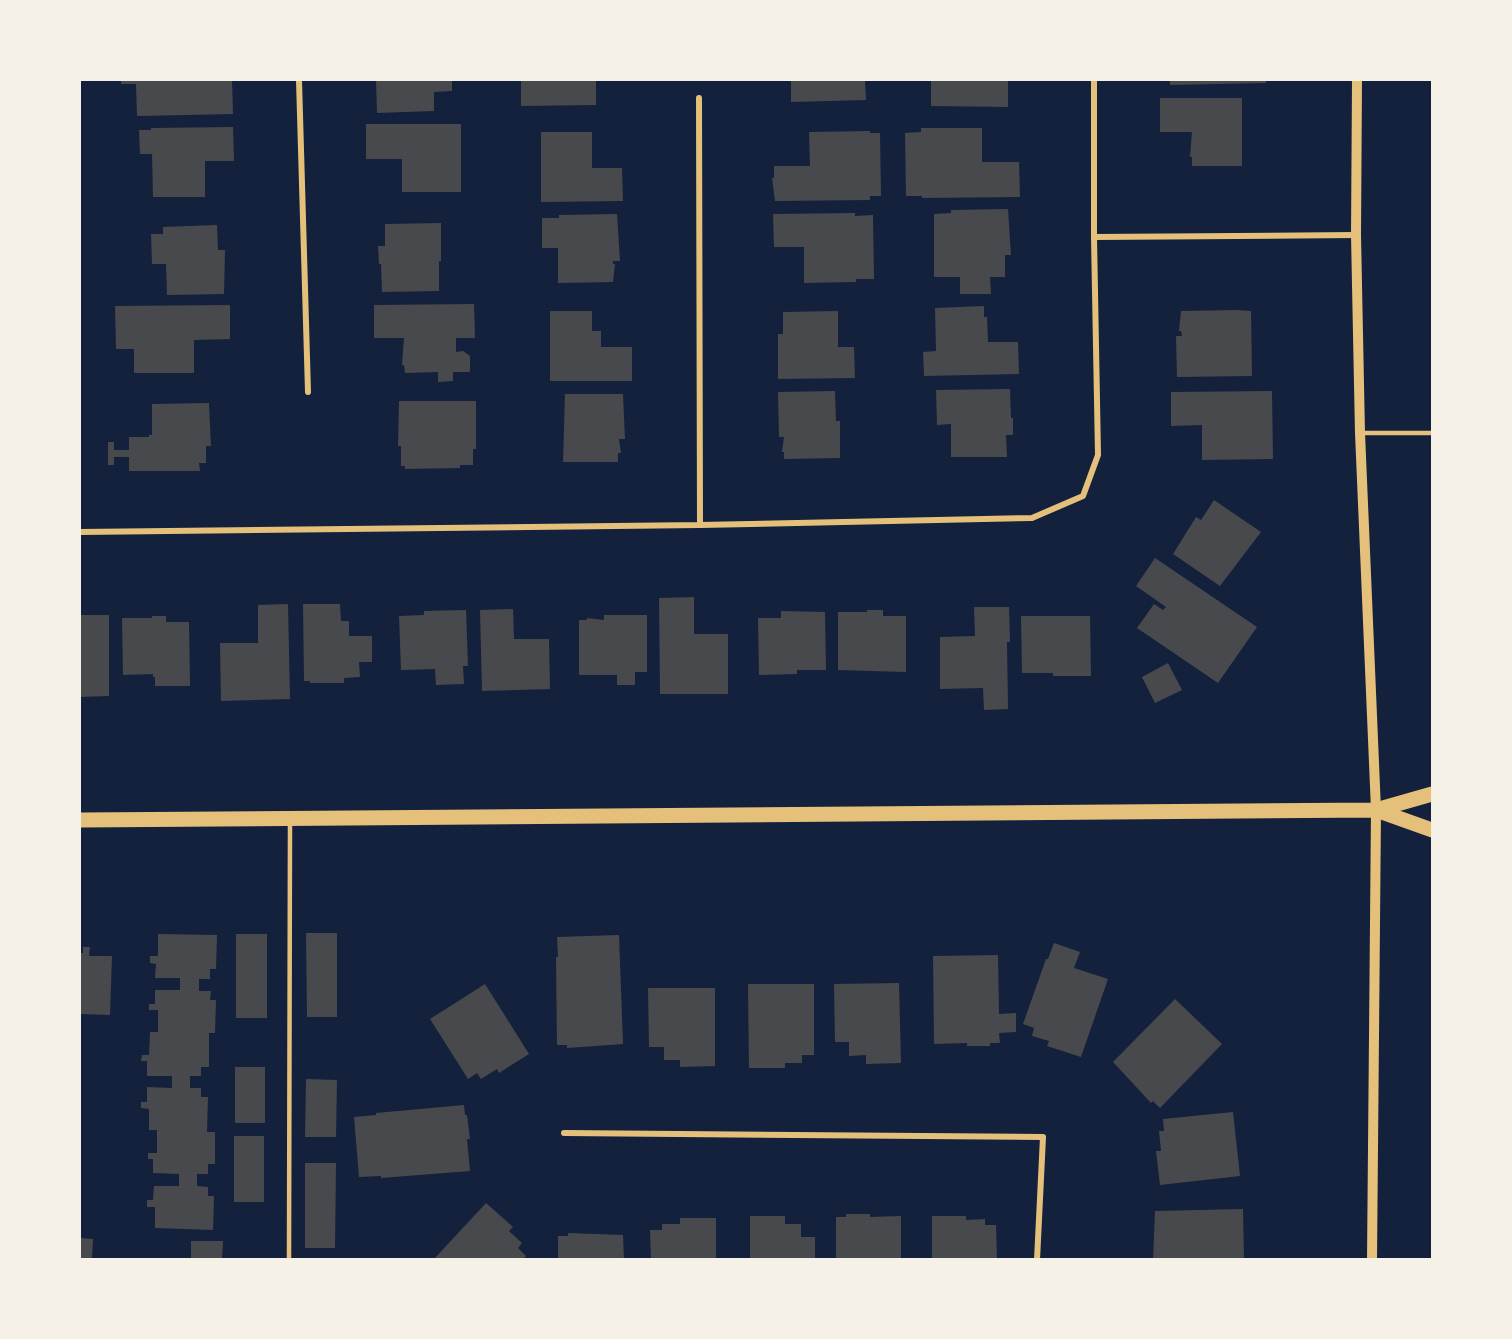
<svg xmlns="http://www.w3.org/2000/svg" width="1512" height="1339" viewBox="0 0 1512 1339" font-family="'Noto Sans',sans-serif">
<rect width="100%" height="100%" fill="#14213d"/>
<!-- building -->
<path fill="#48494c" d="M 121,80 L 232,80 L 233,114 L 137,116 L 136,84 L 121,84 Z
M 376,80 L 452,80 L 452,91 L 434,92 L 434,111 L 377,113 Z
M 521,80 L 596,80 L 596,105 L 521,106 Z
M 791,80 L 865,80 L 866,100 L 791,102 Z
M 931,80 L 1008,80 L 1008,107 L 931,106 Z
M 1170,80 L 1266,80 L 1266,83 L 1170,85 Z
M 1160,98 L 1242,98 L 1242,166 L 1192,166 L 1192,157 L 1190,157 L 1192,132 L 1160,132 Z
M 366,124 L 461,124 L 461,192 L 402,192 L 402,159 L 366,159 Z
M 233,127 L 234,161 L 205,161 L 205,197 L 153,197 L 152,154 L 140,154 L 139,130 L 151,130 L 151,128 Z
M 921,128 L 982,128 L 982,162 L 1019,162 L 1020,197 L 922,198 L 922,196 L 906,196 L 905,133 L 921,132 Z
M 870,131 L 870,133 L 880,133 L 881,196 L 870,196 L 870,200 L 775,201 L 772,178 L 774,178 L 774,166 L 810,166 L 809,132 Z
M 541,132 L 592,132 L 592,168 L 622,168 L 623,201 L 541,202 Z
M 1008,209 L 1011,255 L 1005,255 L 1005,277 L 990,277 L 991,294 L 960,294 L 960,277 L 934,277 L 934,214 L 951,213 L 951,210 Z
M 855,213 L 855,216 L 873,215 L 874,279 L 856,279 L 856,282 L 804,283 L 804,247 L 774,247 L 773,214 Z
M 617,214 L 620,261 L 613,261 L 613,264 L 615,264 L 613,282 L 558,283 L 558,248 L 542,248 L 542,218 L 559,218 L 559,215 Z
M 441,223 L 441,261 L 439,261 L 439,291 L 382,292 L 381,264 L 379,264 L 378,246 L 385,246 L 385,224 Z
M 217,225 L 218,250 L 225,250 L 224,294 L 167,295 L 166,264 L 152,264 L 151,234 L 163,234 L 163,227 Z
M 474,304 L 475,338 L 456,338 L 456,352 L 463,351 L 470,356 L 470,372 L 453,372 L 453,381 L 438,382 L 438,372 L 405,373 L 404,365 L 402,365 L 404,338 L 374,338 L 374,305 Z
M 230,305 L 230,339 L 194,340 L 194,373 L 134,373 L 134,349 L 116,349 L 115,306 Z
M 984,306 L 984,317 L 987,317 L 988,342 L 1018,342 L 1019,374 L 924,376 L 923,352 L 936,351 L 935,308 Z
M 1236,310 L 1251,311 L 1252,376 L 1177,377 L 1176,336 L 1182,336 L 1181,331 L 1179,331 L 1181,311 Z
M 550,311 L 592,311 L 592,331 L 601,331 L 601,347 L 632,347 L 632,381 L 550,381 Z
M 838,311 L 838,347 L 854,347 L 855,378 L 778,379 L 778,334 L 783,334 L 783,312 Z
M 1010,389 L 1011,418 L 1013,418 L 1013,435 L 1006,435 L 1007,457 L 951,457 L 951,424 L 937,425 L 936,390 Z
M 835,391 L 836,421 L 840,421 L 840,458 L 784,459 L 784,452 L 782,452 L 784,437 L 779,437 L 778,392 Z
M 1272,391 L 1273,459 L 1202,460 L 1202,425 L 1171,426 L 1171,392 Z
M 565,394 L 623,394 L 625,439 L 619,439 L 621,453 L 618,453 L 618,462 L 563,462 Z
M 399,401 L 476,401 L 476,449 L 473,449 L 473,465 L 460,465 L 460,468 L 405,469 L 405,466 L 401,466 L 401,446 L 398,446 Z
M 209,403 L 211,446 L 206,446 L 206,463 L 199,463 L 200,471 L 129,471 L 129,457 L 114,457 L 114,465 L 108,465 L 108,442 L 114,442 L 114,450 L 129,450 L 129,437 L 149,437 L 149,435 L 152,435 L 152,404 Z
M 1214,500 L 1261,532 L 1220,586 L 1173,554 L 1196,517 L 1201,520 Z
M 1155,558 L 1257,627 L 1218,683 L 1137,628 L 1154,604 L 1163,610 L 1166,607 L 1136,586 Z
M 694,597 L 694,634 L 728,634 L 728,694 L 660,694 L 659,598 Z
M 288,604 L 290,699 L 221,701 L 220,643 L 258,643 L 258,605 Z
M 303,604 L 340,604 L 341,621 L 349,621 L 349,636 L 372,636 L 372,662 L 359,662 L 360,677 L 344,678 L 344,683 L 310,683 L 310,681 L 304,681 Z
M 974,607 L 1009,607 L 1010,642 L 1007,642 L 1008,709 L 984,710 L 983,688 L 940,689 L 940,637 L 975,636 Z
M 513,609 L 514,639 L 549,639 L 550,689 L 482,691 L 480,610 Z
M 466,610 L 468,666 L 463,666 L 464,684 L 436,685 L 435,669 L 401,670 L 399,616 L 424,615 L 424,611 Z
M 867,610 L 883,610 L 883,616 L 906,616 L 906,672 L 838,670 L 838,612 L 867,612 Z
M 781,611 L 825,612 L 826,670 L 797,670 L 797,674 L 759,675 L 758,618 L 781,618 Z
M 80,615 L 109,615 L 109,696 L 80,697 Z
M 604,615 L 647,615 L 647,672 L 635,672 L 635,685 L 617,685 L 617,675 L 579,675 L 579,620 L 587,620 L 587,618 L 604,620 Z
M 152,616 L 166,616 L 166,622 L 189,622 L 190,686 L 155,686 L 155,677 L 153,677 L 153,674 L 123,675 L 122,618 L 152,618 Z
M 1021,616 L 1090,616 L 1091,676 L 1053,676 L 1053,673 L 1022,673 Z
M 1168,663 L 1182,690 L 1155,703 L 1142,677 Z
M 306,933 L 337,933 L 337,1017 L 307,1017 Z
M 158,934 L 217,935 L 216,969 L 210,969 L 210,979 L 199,979 L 199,991 L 211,991 L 210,1000 L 216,1000 L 215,1033 L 209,1033 L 209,1067 L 201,1067 L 201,1076 L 190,1076 L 190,1088 L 201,1088 L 201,1097 L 208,1097 L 207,1132 L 215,1132 L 215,1164 L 208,1164 L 208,1174 L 197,1174 L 197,1186 L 208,1187 L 208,1196 L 214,1196 L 213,1230 L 155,1228 L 155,1207 L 147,1207 L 147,1200 L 153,1200 L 154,1186 L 179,1186 L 179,1174 L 153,1173 L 153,1159 L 148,1159 L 148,1153 L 157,1153 L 157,1130 L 149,1130 L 149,1109 L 141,1108 L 141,1102 L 147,1102 L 147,1087 L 172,1088 L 172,1076 L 147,1076 L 147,1061 L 141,1061 L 142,1055 L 149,1055 L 150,1032 L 158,1032 L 158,1010 L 149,1010 L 149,1004 L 155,1004 L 155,990 L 180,990 L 180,978 L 155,978 L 156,964 L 150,963 L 150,956 L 158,956 Z
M 236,934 L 267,934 L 267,1018 L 236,1018 Z
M 619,935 L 623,1044 L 567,1048 L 567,1045 L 557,1045 L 556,957 L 558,957 L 557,937 Z
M 1054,943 L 1080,952 L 1074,968 L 1108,979 L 1081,1057 L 1047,1046 L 1049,1041 L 1032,1036 L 1034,1028 L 1023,1024 L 1046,959 L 1048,959 Z
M 83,947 L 90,947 L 89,956 L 112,956 L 110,1015 L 80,1014 L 80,953 L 83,953 Z
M 998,955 L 999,1014 L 1016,1013 L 1016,1032 L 999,1033 L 1000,1043 L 990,1043 L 990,1046 L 967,1046 L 967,1043 L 934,1044 L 933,956 Z
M 899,983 L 901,1063 L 866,1064 L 866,1055 L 849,1056 L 849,1042 L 835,1042 L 834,984 Z
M 485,984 L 529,1054 L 499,1073 L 497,1069 L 481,1079 L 477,1073 L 468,1079 L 430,1019 Z
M 748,984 L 814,984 L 814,1055 L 802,1055 L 802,1063 L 785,1063 L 785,1068 L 749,1068 Z
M 648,988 L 715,988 L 715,1066 L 680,1067 L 680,1060 L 664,1060 L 664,1047 L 649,1047 Z
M 1175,999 L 1222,1044 L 1160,1108 L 1153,1101 L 1151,1103 L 1113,1062 Z
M 235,1067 L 265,1067 L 265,1123 L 235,1123 Z
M 306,1079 L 337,1080 L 336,1137 L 305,1137 Z
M 464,1105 L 465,1115 L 467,1115 L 470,1139 L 467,1139 L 470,1171 L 381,1178 L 381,1176 L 359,1177 L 354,1117 L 376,1115 L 376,1113 Z
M 1233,1112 L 1240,1176 L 1160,1185 L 1156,1151 L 1161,1151 L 1159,1131 L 1164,1131 L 1163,1119 Z
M 234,1136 L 264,1136 L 264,1202 L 234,1202 Z
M 305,1163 L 336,1163 L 335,1248 L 305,1248 Z
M 486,1203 L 513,1227 L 509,1231 L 522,1243 L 518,1248 L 526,1256 L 523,1260 L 433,1260 Z
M 1243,1209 L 1244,1260 L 1153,1260 L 1155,1211 Z
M 846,1214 L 870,1214 L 870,1217 L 901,1216 L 901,1260 L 836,1260 L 836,1217 L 846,1217 Z
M 750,1216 L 785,1216 L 785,1224 L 801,1224 L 801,1237 L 815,1237 L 815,1260 L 750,1260 Z
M 932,1216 L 966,1216 L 966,1220 L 985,1219 L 985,1225 L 996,1225 L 997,1260 L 932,1260 Z
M 680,1218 L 716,1218 L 716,1260 L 651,1260 L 650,1230 L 662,1230 L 662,1224 L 680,1224 Z
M 568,1233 L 623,1235 L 624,1260 L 558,1260 L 558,1236 L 568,1236 Z
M 80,1238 L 93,1239 L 92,1260 L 80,1260 Z
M 191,1241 L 223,1241 L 222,1260 L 191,1260 Z"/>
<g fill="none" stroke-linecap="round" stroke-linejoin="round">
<!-- service -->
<path stroke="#e5c07b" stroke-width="4.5" d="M 1360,433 L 1432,433
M 289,1260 L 290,821"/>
<!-- minor -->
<path stroke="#e5c07b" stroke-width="6" d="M 299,80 L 308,392
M 1094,80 L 1094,237 L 1356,235
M 699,98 L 700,525
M 80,532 L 700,525 L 1032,518 L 1083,496 L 1098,455 L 1094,237
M 564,1133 L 1043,1137 L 1037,1260"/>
<!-- tertiary -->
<path stroke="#e5c07b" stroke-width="10" d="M 1357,80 L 1356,235 L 1360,433 L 1376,810 L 1372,1260"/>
<!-- primary -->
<path stroke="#e5c07b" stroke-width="15" d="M 1376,810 L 1432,830
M 80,820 L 1376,810 L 1432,794"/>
</g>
<!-- border -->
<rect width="1512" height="1339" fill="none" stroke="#f6f1e7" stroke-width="162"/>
</svg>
